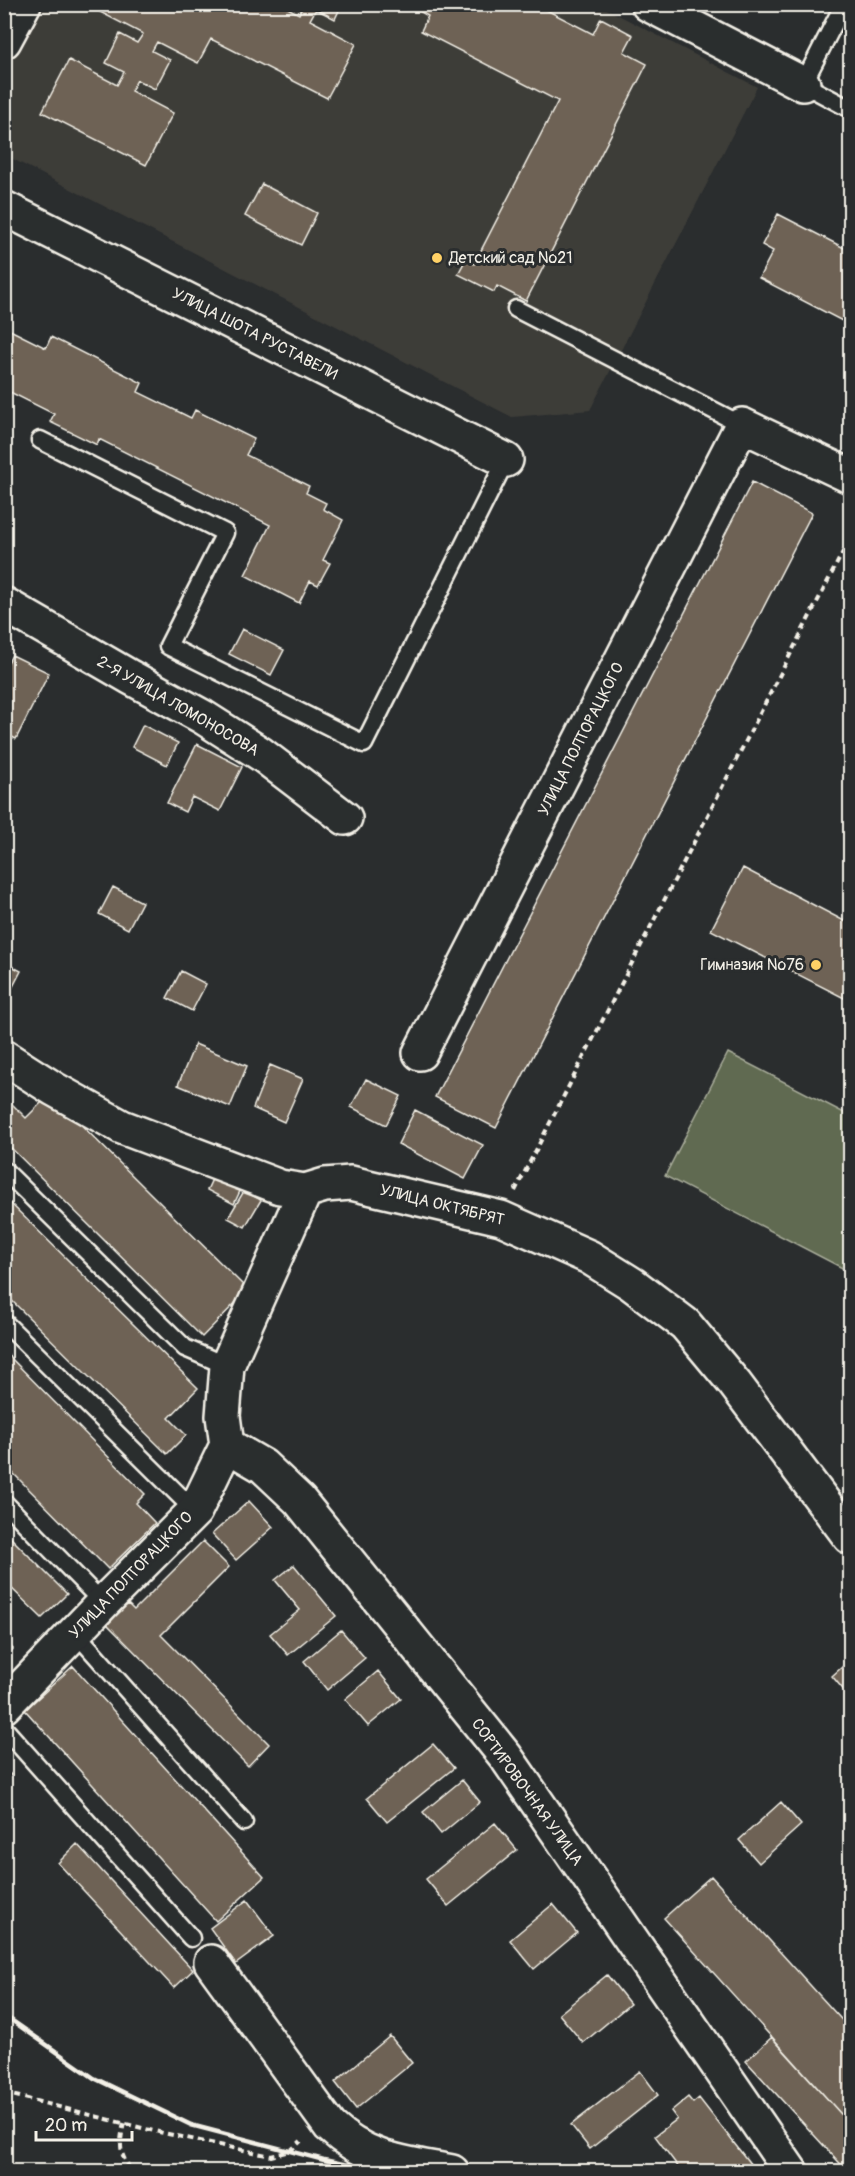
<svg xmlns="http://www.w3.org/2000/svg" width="855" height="2176" viewBox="0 0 855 2176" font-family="Pangolin,sans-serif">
<rect width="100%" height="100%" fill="#2a2d2e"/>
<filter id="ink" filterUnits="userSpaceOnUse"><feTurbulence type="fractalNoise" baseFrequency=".0167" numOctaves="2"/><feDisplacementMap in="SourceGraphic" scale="12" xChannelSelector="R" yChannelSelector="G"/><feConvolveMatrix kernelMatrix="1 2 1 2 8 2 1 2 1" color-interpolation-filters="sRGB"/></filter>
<g filter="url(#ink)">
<!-- built -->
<path fill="#3e3d39" d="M 597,4 L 757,87 L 590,410 L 512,417 L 5,155 L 4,74 L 40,5 Z"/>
<!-- green -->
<path fill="#616a51" stroke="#aaae9c" stroke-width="1.5" d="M 728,1053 L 850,1116 L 850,1272 L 665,1176 Z"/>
<!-- building -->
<path fill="#6e6254" stroke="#f4f1e8" stroke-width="1.5" d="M 99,4 L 223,4 L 235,11 L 239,4 L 280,4 L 299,14 L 304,4 L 342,4 L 335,19 L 316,9 L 310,20 L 356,44 L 327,98 L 211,39 L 198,63 L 157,42 L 152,51 L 170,60 L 155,89 L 137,80 L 131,91 L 173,113 L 146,165 L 42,112 L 69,60 L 117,85 L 124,72 L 106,63 L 120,34 L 137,43 L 143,34 L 96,10 Z
M 223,4 L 239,4 L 235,11 Z
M 407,4 L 535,4 L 593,34 L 601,18 L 633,35 L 624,52 L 647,64 L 526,301 L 497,286 L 494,292 L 458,274 L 466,259 L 474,264 L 558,101 L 421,31 L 428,16 Z
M 262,184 L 317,213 L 301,245 L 245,216 Z
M 778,214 L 850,251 L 850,325 L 759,278 L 773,251 L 762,245 Z
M 4,327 L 46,348 L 51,337 L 142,383 L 138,392 L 191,418 L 195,410 L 254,439 L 246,455 L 309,486 L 306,493 L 326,503 L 323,509 L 343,520 L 323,560 L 330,563 L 318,585 L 310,581 L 299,603 L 245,575 L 270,525 L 99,439 L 97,445 L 50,422 L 54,414 L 4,389 Z
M 752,482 L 812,513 L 496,1128 L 435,1097 Z
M 242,629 L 284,650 L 271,675 L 229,654 Z
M 12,655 L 49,673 L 16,739 L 4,733 L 4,670 Z
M 143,725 L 178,743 L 167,765 L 132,747 Z
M 197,744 L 242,767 L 220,811 L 192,797 L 185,812 L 167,803 Z
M 743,868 L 850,924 L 850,1001 L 711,930 Z
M 113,887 L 142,902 L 128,929 L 99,914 Z
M 4,962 L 21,971 L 4,1004 Z
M 181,971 L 206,984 L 192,1011 L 167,998 Z
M 195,1044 L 247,1066 L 230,1107 L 178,1085 Z
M 270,1065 L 303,1079 L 284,1122 L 253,1108 Z
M 366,1079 L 401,1096 L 386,1125 L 351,1107 Z
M 50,1094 L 248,1290 L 202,1337 L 4,1141 L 4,1096 L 26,1118 Z
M 415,1110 L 483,1145 L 465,1179 L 398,1144 Z
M 214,1175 L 241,1189 L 234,1204 L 207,1190 Z
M 244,1191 L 261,1200 L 245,1227 L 228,1218 Z
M 4,1197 L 198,1388 L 169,1418 L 186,1435 L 167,1454 L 4,1293 Z
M 4,1351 L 145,1494 L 136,1503 L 155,1523 L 108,1569 L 4,1464 Z
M 249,1501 L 273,1527 L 236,1560 L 212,1534 Z
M 4,1531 L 67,1594 L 42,1618 L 4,1581 Z
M 203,1541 L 229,1567 L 161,1635 L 269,1744 L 248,1766 L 107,1624 L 128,1604 L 134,1610 Z
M 294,1565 L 336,1616 L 288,1655 L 270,1634 L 300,1610 L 275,1580 Z
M 341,1630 L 365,1658 L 327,1690 L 304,1661 Z
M 4,1640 L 13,1649 L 4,1658 Z
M 850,1660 L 850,1691 L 847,1694 L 832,1676 Z
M 73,1666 L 264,1877 L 216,1921 L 25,1710 Z
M 378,1671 L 401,1699 L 368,1726 L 345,1699 Z
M 433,1744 L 454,1768 L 387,1822 L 367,1798 Z
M 4,1768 L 11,1775 L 4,1782 Z
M 462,1780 L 480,1802 L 441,1834 L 423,1812 Z
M 781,1802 L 801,1825 L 759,1863 L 739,1840 Z
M 495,1823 L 517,1850 L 448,1906 L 426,1879 Z
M 77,1844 L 193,1970 L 174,1988 L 58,1863 Z
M 711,1876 L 850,2029 L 850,2124 L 664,1918 Z
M 247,1900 L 274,1936 L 236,1964 L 210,1928 Z
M 553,1904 L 577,1933 L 534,1969 L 510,1940 Z
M 607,1975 L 630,2004 L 583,2043 L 559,2014 Z
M 390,2036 L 412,2063 L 356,2109 L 335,2082 Z
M 772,2037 L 850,2124 L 850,2169 L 848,2172 L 746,2061 Z
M 640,2071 L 658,2095 L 590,2149 L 571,2125 Z
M 688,2097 L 693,2103 L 699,2098 L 751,2165 L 743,2172 L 719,2172 L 716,2168 L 711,2172 L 682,2172 L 655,2136 L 677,2119 L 671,2111 Z"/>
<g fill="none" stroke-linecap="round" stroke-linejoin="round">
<!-- service casing -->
<g stroke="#f4f1e8" stroke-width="21">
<path id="service" d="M 844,4 L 803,84 L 850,109
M 516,309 L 742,425
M 40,440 L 225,533 L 168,646 L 364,744 L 506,460
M 4,1170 L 185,1348 L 227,1366
M 4,1322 L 195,1511
M 4,1502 L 103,1603
M 75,1632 L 244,1822
M 4,1728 L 191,1938"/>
</g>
<!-- minor casing -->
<g stroke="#f4f1e8" stroke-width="38">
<path id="minor" d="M 648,4 L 803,84
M 4,41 L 24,4
M 4,208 L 506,460
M 4,604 L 130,677 L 203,717 L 261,754 L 345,818
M 420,1053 L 742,425 L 850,476
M 4,1057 L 54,1089 L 122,1127 L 280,1187 L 305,1191 L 325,1185 L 351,1183 L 501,1218 L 589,1257 L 632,1284 L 685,1324 L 735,1384 L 850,1537
M 227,1445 L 263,1466 L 299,1500 L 506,1757 L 791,2172
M 4,1706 L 103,1603 L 195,1511 L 227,1445 L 223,1416 L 227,1366 L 305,1191
M 211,1962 L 330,2126 C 367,2161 405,2163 452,2172"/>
</g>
<!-- path -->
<path stroke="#f4f1e8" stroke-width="4" stroke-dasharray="6 4.5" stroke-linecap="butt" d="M 515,1191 L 850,538
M 4,2093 L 154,2131 L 271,2156 L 290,2151 L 301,2141
M 124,2123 C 119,2146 119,2154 133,2172"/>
<!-- service -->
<use href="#service" stroke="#2a2d2e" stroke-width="16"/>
<!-- minor -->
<use href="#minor" stroke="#2a2d2e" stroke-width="33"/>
<!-- rail -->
<path stroke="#f4f1e8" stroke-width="4.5" d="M 4,2015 L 94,2078 L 191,2125 L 324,2160 L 381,2172"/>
</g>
</g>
<!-- markers -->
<g fill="#ffd166" stroke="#2a2d2e" stroke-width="2">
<circle cx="437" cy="258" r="6"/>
<circle cx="816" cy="965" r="6"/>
</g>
<g text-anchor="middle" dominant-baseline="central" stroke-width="6" stroke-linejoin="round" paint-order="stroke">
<!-- poi labels -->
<g font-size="16" fill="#f4f1e8" stroke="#2a2d2e" text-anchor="start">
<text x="449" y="258">Детский сад №21</text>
<text x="804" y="965" text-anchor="end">Гимназия №76</text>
</g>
<!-- street labels -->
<g font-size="16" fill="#f4f1e8" stroke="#2a2d2e">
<text transform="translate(255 334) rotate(27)">УЛИЦА ШОТА РУСТАВЕЛИ</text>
<text transform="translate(178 706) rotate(30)">2-Я УЛИЦА ЛОМОНОСОВА</text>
<text transform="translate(581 739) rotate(-63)">УЛИЦА ПОЛТОРАЦКОГО</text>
<text transform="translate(442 1205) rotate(14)">УЛИЦА ОКТЯБРЯТ</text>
<text transform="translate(131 1575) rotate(-46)">УЛИЦА ПОЛТОРАЦКОГО</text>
<text transform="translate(527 1792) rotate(54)">СОРТИРОВОЧНАЯ УЛИЦА</text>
</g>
</g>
<!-- margin -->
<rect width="855" height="2176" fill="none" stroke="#2a2d2e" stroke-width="24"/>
<rect x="12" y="12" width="831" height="2152" fill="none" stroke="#f4f1e8" stroke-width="2" filter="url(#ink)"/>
<!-- scale -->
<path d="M36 2131v9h96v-9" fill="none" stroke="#f4f1e8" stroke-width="3"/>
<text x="45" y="2131" font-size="18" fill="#f4f1e8" stroke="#2a2d2e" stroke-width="4.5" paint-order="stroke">20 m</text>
</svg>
